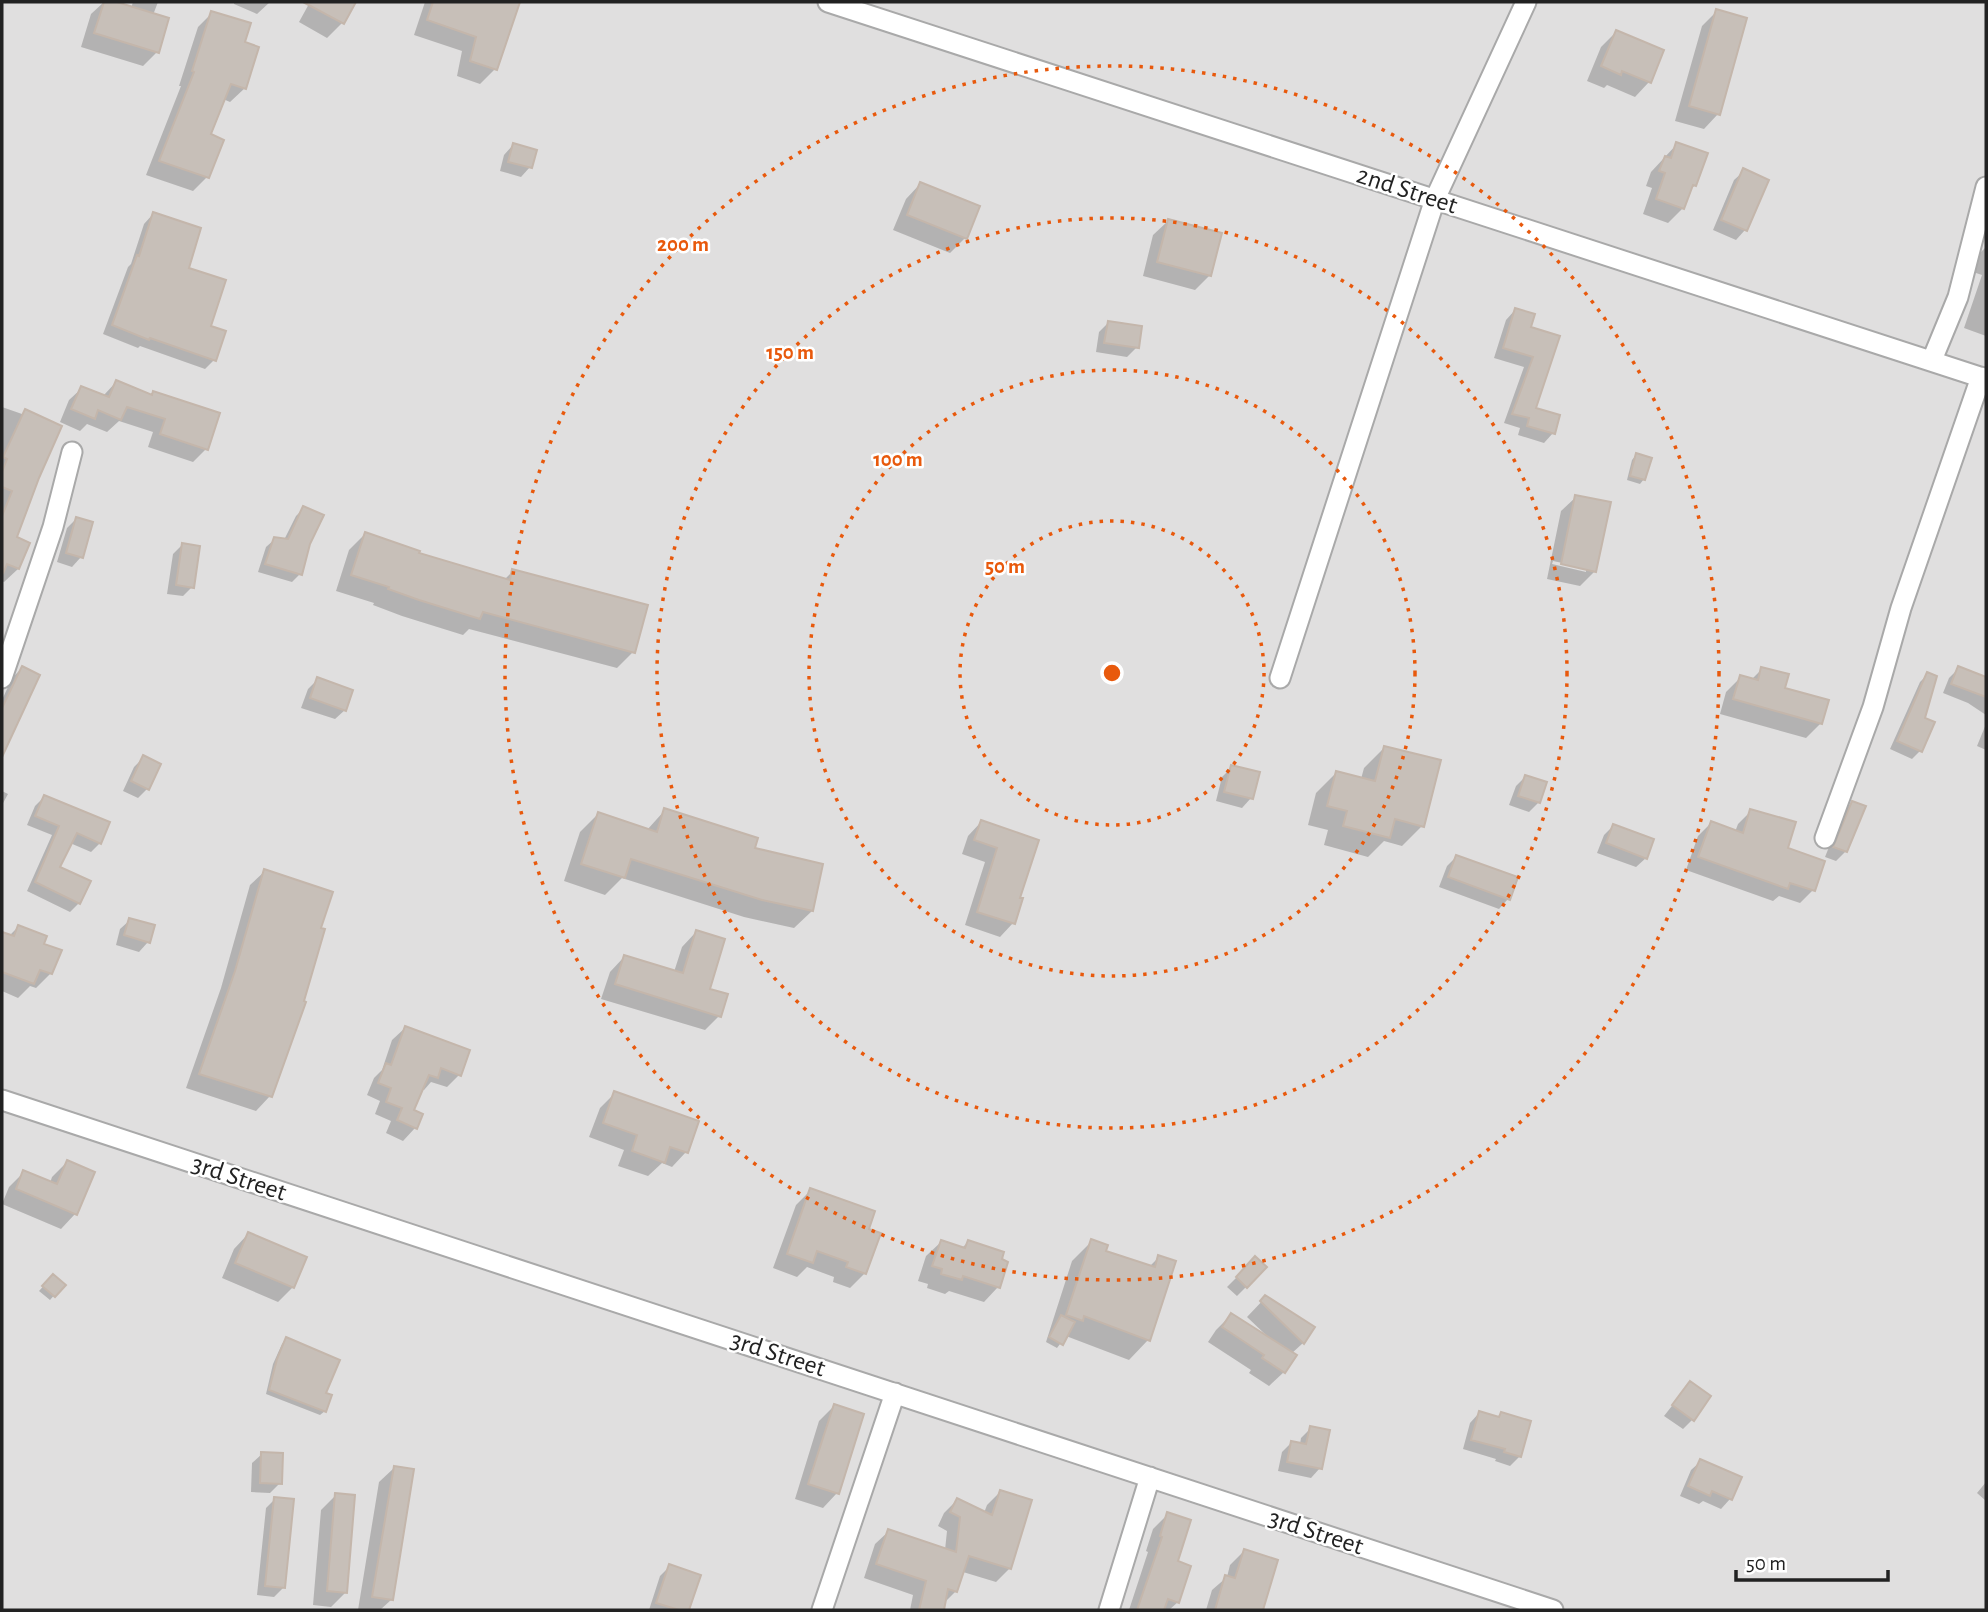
<svg xmlns="http://www.w3.org/2000/svg" width="1988" height="1612" viewBox="0 0 1988 1612" font-family="'Alegreya Sans',sans-serif">
<rect width="100%" height="100%" fill="#f2efe9"/>
<!-- residential -->
<path fill="#e0dfdf" d="M 2,2 L 1986,2 L 1986,1610 L 2,1610 Z"/>
<!-- shadow -->
<path fill="#0003" fill-rule="evenodd" d="M 104,2 L 131,8 L 133,2 L 158,2 L 153,15 L 157,52 L 143,66 L 81,47 L 91,14 Z
M 234,2 L 270,2 L 257,14 L 234,4 Z
M 310,2 L 354,2 L 342,23 L 327,38 L 299,22 Z
M 425,2 L 519,2 L 495,69 L 480,84 L 457,76 L 462,51 L 414,35 Z
M 1717,11 L 1718,114 L 1704,129 L 1675,121 L 1702,26 Z
M 212,13 L 242,43 L 245,88 L 230,102 L 223,99 L 208,135 L 207,177 L 193,191 L 146,175 L 181,86 L 179,86 L 198,27 Z
M 1616,32 L 1649,82 L 1635,97 L 1607,85 L 1604,88 L 1587,81 L 1601,47 Z
M 1677,144 L 1695,185 L 1688,192 L 1683,208 L 1668,223 L 1643,214 L 1652,188 L 1646,186 L 1651,172 Z
M 513,145 L 530,167 L 521,177 L 500,171 L 504,155 Z
M 1744,171 L 1745,230 L 1736,240 L 1713,230 L 1734,180 Z
M 920,184 L 965,238 L 950,253 L 893,230 L 906,199 Z
M 153,214 L 186,269 L 209,327 L 214,360 L 205,369 L 140,346 L 138,348 L 103,334 L 128,267 L 131,264 L 144,224 Z
M 1168,221 L 1210,275 L 1195,290 L 1143,276 L 1153,235 Z
M 1986,247 L 1986,336 L 1964,328 L 1982,275 L 1973,272 L 1978,255 Z
M 1515,310 L 1529,328 L 1557,337 L 1533,409 L 1553,433 L 1544,443 L 1518,435 L 1520,428 L 1504,423 L 1524,367 L 1494,358 L 1506,320 Z
M 1108,323 L 1137,347 L 1127,357 L 1096,352 L 1099,332 Z
M 116,382 L 150,397 L 153,393 L 206,449 L 193,462 L 148,447 L 153,432 L 119,421 L 107,432 L 87,424 L 80,431 L 60,422 L 69,400 L 82,388 L 104,395 Z
M 2,407 L 22,414 L 26,411 L 37,477 L 15,538 L 28,544 L 18,569 L 4,582 L 2,581 Z
M 1636,455 L 1644,479 L 1640,484 L 1627,480 L 1632,460 Z
M 1576,497 L 1595,571 L 1580,586 L 1547,579 L 1561,511 ZM 1553,561 L 1586,568 L 1586,572 L 1552,564 Z
M 304,508 L 309,543 L 300,574 L 292,582 L 258,572 L 266,547 L 275,539 L 284,540 L 296,516 Z
M 76,519 L 81,557 L 72,567 L 57,562 L 67,528 Z
M 365,534 L 417,554 L 504,580 L 513,571 L 633,652 L 617,668 L 469,629 L 463,635 L 402,616 L 373,605 L 374,603 L 336,591 L 349,550 Z
M 182,545 L 192,587 L 183,596 L 167,594 L 173,554 Z
M 22,668 L 8,739 L 2,746 L 2,700 L 12,678 Z
M 1959,668 L 1986,679 L 1986,715 L 1968,703 L 1943,693 L 1949,678 Z
M 1762,669 L 1821,723 L 1806,738 L 1720,714 L 1726,692 L 1741,677 L 1751,680 Z
M 1928,674 L 1920,751 L 1912,759 L 1890,749 L 1920,682 Z
M 317,680 L 345,710 L 335,719 L 301,708 L 308,689 Z
M 1986,724 L 1986,750 L 1977,746 Z
M 1384,748 L 1422,826 L 1402,846 L 1384,841 L 1368,857 L 1324,845 L 1328,830 L 1308,825 L 1316,793 L 1336,773 L 1361,779 L 1364,768 Z
M 144,757 L 147,789 L 138,798 L 123,791 L 134,767 Z
M 1232,767 L 1251,798 L 1242,808 L 1216,801 L 1222,777 Z
M 1525,777 L 1545,783 L 1538,803 L 1529,812 L 1509,805 L 1516,786 Z
M 2,791 L 8,794 L 2,805 Z
M 44,797 L 100,843 L 91,852 L 70,843 L 58,868 L 79,903 L 70,912 L 27,891 L 52,835 L 27,825 L 35,806 Z
M 1852,803 L 1846,851 L 1836,861 L 1825,857 L 1843,812 Z
M 665,810 L 753,850 L 812,911 L 794,928 L 744,917 L 622,878 L 605,895 L 564,881 L 580,832 L 598,814 L 647,830 Z
M 1751,811 L 1786,849 L 1813,890 L 1800,903 L 1779,896 L 1773,901 L 1686,870 L 1698,836 L 1711,823 L 1735,832 L 1738,824 Z
M 981,822 L 1037,841 L 1018,899 L 1013,923 L 1000,937 L 965,925 L 985,862 L 962,854 L 968,836 Z
M 1613,826 L 1646,858 L 1636,867 L 1597,853 L 1604,835 Z
M 1456,857 L 1508,899 L 1499,909 L 1439,887 L 1447,866 Z
M 265,871 L 319,929 L 270,1096 L 256,1111 L 186,1088 L 221,988 L 250,885 Z
M 130,920 L 148,942 L 139,952 L 116,945 L 120,929 Z
M 18,927 L 42,945 L 51,973 L 36,988 L 30,986 L 18,998 L 2,991 L 2,933 L 9,936 Z
M 696,932 L 707,990 L 719,1016 L 705,1030 L 601,999 L 610,972 L 624,957 L 674,972 L 682,947 Z
M 405,1028 L 459,1075 L 447,1087 L 431,1082 L 424,1090 L 421,1089 L 411,1111 L 421,1115 L 415,1128 L 403,1141 L 386,1133 L 391,1121 L 375,1114 L 380,1101 L 367,1095 L 374,1078 L 382,1070 L 392,1040 Z
M 615,1093 L 686,1152 L 672,1167 L 662,1163 L 648,1176 L 618,1166 L 624,1150 L 589,1137 L 600,1108 Z
M 67,1162 L 93,1173 L 75,1214 L 61,1229 L 2,1204 L 9,1187 L 24,1172 L 50,1183 L 52,1177 Z
M 811,1190 L 867,1230 L 865,1273 L 850,1288 L 833,1282 L 834,1277 L 807,1267 L 797,1277 L 773,1268 L 796,1205 Z
M 248,1234 L 293,1287 L 278,1302 L 222,1278 L 234,1249 Z
M 1092,1241 L 1104,1252 L 1149,1267 L 1159,1257 L 1148,1340 L 1129,1360 L 1066,1336 L 1057,1348 L 1046,1342 L 1072,1261 Z
M 941,1242 L 962,1248 L 968,1242 L 998,1287 L 984,1302 L 949,1291 L 945,1294 L 927,1288 L 928,1284 L 918,1281 L 926,1256 Z
M 1255,1259 L 1265,1268 L 1237,1296 L 1227,1287 Z
M 49,1280 L 63,1285 L 50,1300 L 39,1291 Z
M 1266,1297 L 1303,1343 L 1291,1354 L 1284,1372 L 1269,1386 L 1249,1373 L 1251,1370 L 1208,1342 L 1216,1330 L 1231,1315 L 1267,1336 L 1247,1317 Z
M 286,1339 L 324,1394 L 325,1411 L 320,1415 L 266,1394 L 273,1364 L 282,1344 Z
M 1690,1383 L 1692,1420 L 1683,1429 L 1664,1416 Z
M 834,1406 L 837,1493 L 823,1508 L 795,1499 L 819,1421 Z
M 1479,1413 L 1497,1418 L 1501,1414 L 1520,1456 L 1510,1466 L 1495,1461 L 1496,1459 L 1463,1449 L 1470,1423 Z
M 1311,1428 L 1320,1468 L 1311,1478 L 1278,1471 L 1282,1452 L 1291,1443 L 1300,1444 L 1301,1438 Z
M 262,1454 L 280,1483 L 270,1493 L 251,1492 L 252,1463 Z
M 1701,1461 L 1740,1478 L 1730,1499 L 1721,1509 L 1703,1501 L 1699,1504 L 1680,1496 L 1691,1470 Z
M 394,1468 L 391,1600 L 380,1610 L 358,1610 L 379,1482 Z
M 1986,1482 L 1986,1501 L 1977,1493 Z
M 1000,1492 L 1010,1568 L 996,1582 L 963,1572 L 956,1591 L 943,1604 L 942,1610 L 910,1610 L 913,1595 L 864,1578 L 875,1544 L 889,1531 L 945,1550 L 947,1531 L 938,1526 L 944,1513 L 957,1500 L 984,1513 L 987,1505 Z
M 336,1495 L 346,1592 L 331,1607 L 313,1605 L 321,1510 Z
M 275,1499 L 284,1587 L 274,1597 L 257,1595 L 266,1508 Z
M 1168,1514 L 1175,1563 L 1178,1602 L 1169,1610 L 1129,1610 L 1148,1552 L 1146,1551 L 1153,1529 Z
M 1244,1551 L 1276,1561 L 1262,1610 L 1206,1610 L 1212,1590 L 1227,1577 L 1230,1565 Z
M 670,1566 L 699,1576 L 687,1610 L 649,1610 L 660,1576 Z"/>
<!-- building -->
<path fill="#c7bfb8" stroke="#c4b6ab" stroke-width="2" d="M 104,2 L 117,2 L 169,18 L 159,53 L 94,33 Z
M 303,2 L 356,2 L 344,24 Z
M 433,2 L 520,2 L 497,70 L 470,61 L 476,37 L 427,20 Z
M 1716,9 L 1747,18 L 1720,115 L 1689,106 Z
M 211,11 L 251,23 L 245,42 L 259,47 L 246,89 L 231,84 L 211,134 L 224,140 L 209,178 L 159,161 L 194,72 L 192,71 Z
M 1616,30 L 1664,50 L 1651,83 L 1622,71 L 1621,75 L 1601,66 Z
M 1676,142 L 1708,153 L 1696,186 L 1693,185 L 1684,209 L 1656,199 L 1665,173 L 1659,171 L 1665,156 L 1671,158 Z
M 513,143 L 537,150 L 532,168 L 508,162 Z
M 1743,168 L 1769,180 L 1747,231 L 1721,220 Z
M 920,182 L 980,206 L 967,239 L 907,215 Z
M 153,212 L 201,228 L 189,268 L 226,280 L 211,326 L 226,331 L 216,361 L 150,338 L 149,340 L 112,325 L 137,255 L 139,256 Z
M 1168,219 L 1222,233 L 1211,276 L 1157,262 Z
M 1515,308 L 1535,314 L 1531,327 L 1560,336 L 1536,408 L 1560,415 L 1555,434 L 1527,426 L 1529,418 L 1512,414 L 1533,357 L 1503,348 Z
M 1108,321 L 1142,326 L 1139,348 L 1104,343 Z
M 116,380 L 152,395 L 153,391 L 220,413 L 208,450 L 160,434 L 165,419 L 127,407 L 121,420 L 98,410 L 95,419 L 71,409 L 81,386 L 109,397 Z
M 25,409 L 62,426 L 39,478 L 17,537 L 30,543 L 19,569 L 7,564 L 3,574 L 2,516 L 12,491 L 2,487 L 2,472 L 7,459 L 3,457 Z
M 1636,453 L 1652,458 L 1645,480 L 1630,476 Z
M 1575,495 L 1611,502 L 1596,572 L 1561,564 Z
M 303,506 L 324,515 L 310,544 L 302,575 L 265,564 L 274,537 L 288,539 Z
M 76,517 L 93,522 L 83,558 L 66,553 Z
M 365,532 L 420,551 L 419,553 L 510,580 L 512,569 L 648,605 L 635,653 L 483,612 L 480,619 L 419,600 L 388,589 L 389,587 L 351,575 Z
M 182,543 L 200,546 L 194,588 L 176,585 Z
M 22,666 L 40,675 L 2,757 L 2,708 Z
M 1958,666 L 1986,677 L 1986,697 L 1951,684 Z
M 1761,667 L 1789,674 L 1785,688 L 1829,700 L 1822,724 L 1733,699 L 1740,675 L 1758,680 Z
M 1927,672 L 1937,676 L 1925,718 L 1935,722 L 1922,752 L 1897,741 Z
M 317,677 L 353,690 L 346,711 L 310,698 Z
M 1384,746 L 1441,760 L 1424,827 L 1395,819 L 1390,838 L 1343,826 L 1347,811 L 1327,806 L 1336,771 L 1375,781 Z
M 143,755 L 161,764 L 149,790 L 131,781 Z
M 1231,765 L 1260,772 L 1253,799 L 1224,792 Z
M 1525,775 L 1547,782 L 1540,803 L 1518,796 Z
M 44,795 L 110,822 L 101,844 L 77,833 L 60,867 L 91,881 L 80,904 L 35,882 L 59,826 L 35,816 Z
M 1852,801 L 1866,806 L 1847,852 L 1833,847 Z
M 664,808 L 758,838 L 755,848 L 823,864 L 813,911 L 762,900 L 631,859 L 625,878 L 581,864 L 598,812 L 657,832 Z
M 1750,809 L 1796,822 L 1788,848 L 1825,861 L 1815,891 L 1790,883 L 1788,889 L 1698,857 L 1711,821 L 1743,833 Z
M 981,820 L 1039,840 L 1020,898 L 1023,898 L 1015,924 L 977,912 L 997,848 L 974,840 Z
M 1613,824 L 1654,839 L 1647,859 L 1606,843 Z
M 1456,855 L 1518,877 L 1510,900 L 1448,877 Z
M 264,869 L 333,892 L 321,928 L 325,929 L 304,1001 L 306,1002 L 272,1097 L 199,1074 L 235,971 Z
M 129,918 L 155,925 L 150,943 L 124,935 Z
M 18,925 L 47,936 L 44,944 L 62,950 L 52,974 L 40,970 L 34,984 L 2,972 L 2,932 L 14,936 Z
M 696,930 L 725,939 L 710,989 L 728,994 L 721,1017 L 615,984 L 624,955 L 683,973 Z
M 405,1026 L 470,1050 L 461,1076 L 441,1068 L 438,1078 L 429,1075 L 414,1110 L 423,1114 L 417,1129 L 397,1120 L 402,1108 L 386,1102 L 391,1088 L 378,1083 L 386,1063 L 391,1065 Z
M 614,1091 L 699,1121 L 688,1153 L 670,1147 L 665,1163 L 632,1151 L 637,1135 L 603,1123 Z
M 67,1160 L 95,1172 L 77,1215 L 16,1189 L 23,1170 L 57,1184 Z
M 810,1188 L 875,1211 L 869,1229 L 881,1233 L 866,1274 L 846,1267 L 848,1262 L 817,1251 L 813,1263 L 787,1254 Z
M 248,1232 L 307,1257 L 294,1288 L 235,1263 Z
M 1091,1239 L 1108,1245 L 1106,1251 L 1155,1267 L 1158,1255 L 1176,1261 L 1150,1341 L 1084,1316 L 1083,1321 L 1066,1315 Z
M 941,1240 L 965,1248 L 968,1240 L 1004,1252 L 1002,1259 L 1008,1262 L 1000,1288 L 963,1276 L 962,1280 L 941,1274 L 942,1269 L 932,1266 Z
M 1255,1256 L 1267,1267 L 1247,1288 L 1236,1277 Z
M 53,1274 L 66,1285 L 55,1297 L 42,1286 Z
M 1265,1295 L 1315,1327 L 1304,1344 L 1260,1301 Z
M 1231,1313 L 1297,1355 L 1285,1373 L 1262,1358 L 1264,1355 L 1222,1327 Z
M 1061,1315 L 1075,1322 L 1063,1345 L 1049,1337 Z
M 286,1337 L 340,1360 L 326,1393 L 332,1395 L 326,1412 L 269,1390 L 277,1359 Z
M 1690,1381 L 1711,1396 L 1694,1421 L 1672,1405 Z
M 834,1404 L 864,1414 L 839,1494 L 808,1484 Z
M 1479,1411 L 1499,1417 L 1501,1412 L 1531,1421 L 1521,1457 L 1504,1452 L 1505,1449 L 1471,1440 Z
M 1310,1426 L 1330,1430 L 1322,1469 L 1287,1462 L 1291,1441 L 1306,1444 Z
M 261,1452 L 283,1453 L 282,1484 L 260,1483 Z
M 1700,1459 L 1742,1477 L 1732,1500 L 1712,1491 L 1710,1496 L 1688,1486 Z
M 394,1466 L 414,1469 L 393,1600 L 372,1597 Z
M 1000,1490 L 1032,1500 L 1011,1569 L 969,1556 L 957,1592 L 948,1589 L 944,1610 L 919,1610 L 926,1581 L 876,1564 L 888,1529 L 956,1552 L 960,1517 L 950,1512 L 957,1498 L 992,1515 Z
M 335,1493 L 355,1495 L 347,1593 L 327,1591 Z
M 274,1497 L 294,1499 L 285,1588 L 265,1586 Z
M 1167,1512 L 1191,1520 L 1178,1561 L 1191,1566 L 1179,1603 L 1168,1599 L 1164,1610 L 1137,1610 L 1162,1537 L 1160,1536 Z
M 1244,1549 L 1278,1560 L 1263,1610 L 1215,1610 L 1225,1575 L 1235,1578 Z
M 669,1564 L 701,1575 L 689,1610 L 679,1610 L 656,1603 Z"/>
<g fill="none" stroke-linecap="round" stroke-linejoin="round">
<!-- minor casing -->
<g stroke="#a9a9a9" stroke-width="23">
<path id="minor" d="M 828,2 L 1986,379
M 1932,360 L 1958,297 L 1986,187
M 2,678 L 53,527 L 72,452
M 1280,678 L 1435,199 L 1526,2
M 1825,838 L 1873,707 L 1901,608 L 1981,377
M 2,1100 L 1553,1610
M 822,1610 L 895,1393
M 1109,1610 L 1150,1477"/>
</g>
<!-- minor -->
<use href="#minor" stroke="#fff" stroke-width="19"/>
</g>
<!-- distance rings -->
<g fill="none" stroke="#e8590c" stroke-width="3.5" stroke-dasharray="3.5 7">
<circle cx="1112" cy="673" r="152"/>
<circle cx="1112" cy="673" r="303"/>
<circle cx="1112" cy="673" r="455"/>
<circle cx="1112" cy="673" r="607"/>
</g>
<g text-anchor="middle" dominant-baseline="central" stroke-width="5" stroke-linejoin="round" paint-order="stroke">
<!-- street labels -->
<g font-size="26" fill="#222" stroke="#fff">
<text transform="translate(1407 190) rotate(18)">2nd Street</text>
<text transform="translate(239 1178) rotate(18)">3rd Street</text>
<text transform="translate(778 1354) rotate(18)">3rd Street</text>
<text transform="translate(1316 1532) rotate(18)">3rd Street</text>
</g>
</g>
<circle cx="1112" cy="673" r="10" fill="#e8590c" stroke="#fff" stroke-width="3.5"/>
<g font-size="21" text-anchor="middle" font-weight="bold" fill="#e8590c" stroke="#fff" stroke-width="5" stroke-linejoin="round" paint-order="stroke">
<text x="683" y="251">200 m</text>
<text x="790" y="359">150 m</text>
<text x="898" y="466">100 m</text>
<text x="1005" y="573">50 m</text>
</g>
<!-- border -->
<rect width="1988" height="1612" fill="none" stroke="#222222" stroke-width="7"/>
<!-- scale -->
<path d="M1736 1570v10h152v-10" fill="none" stroke="#222222" stroke-width="3.5"/>
<text x="1746" y="1570" font-size="21" fill="#222222" stroke="#ffffff" stroke-width="5" paint-order="stroke">50 m</text>
</svg>
